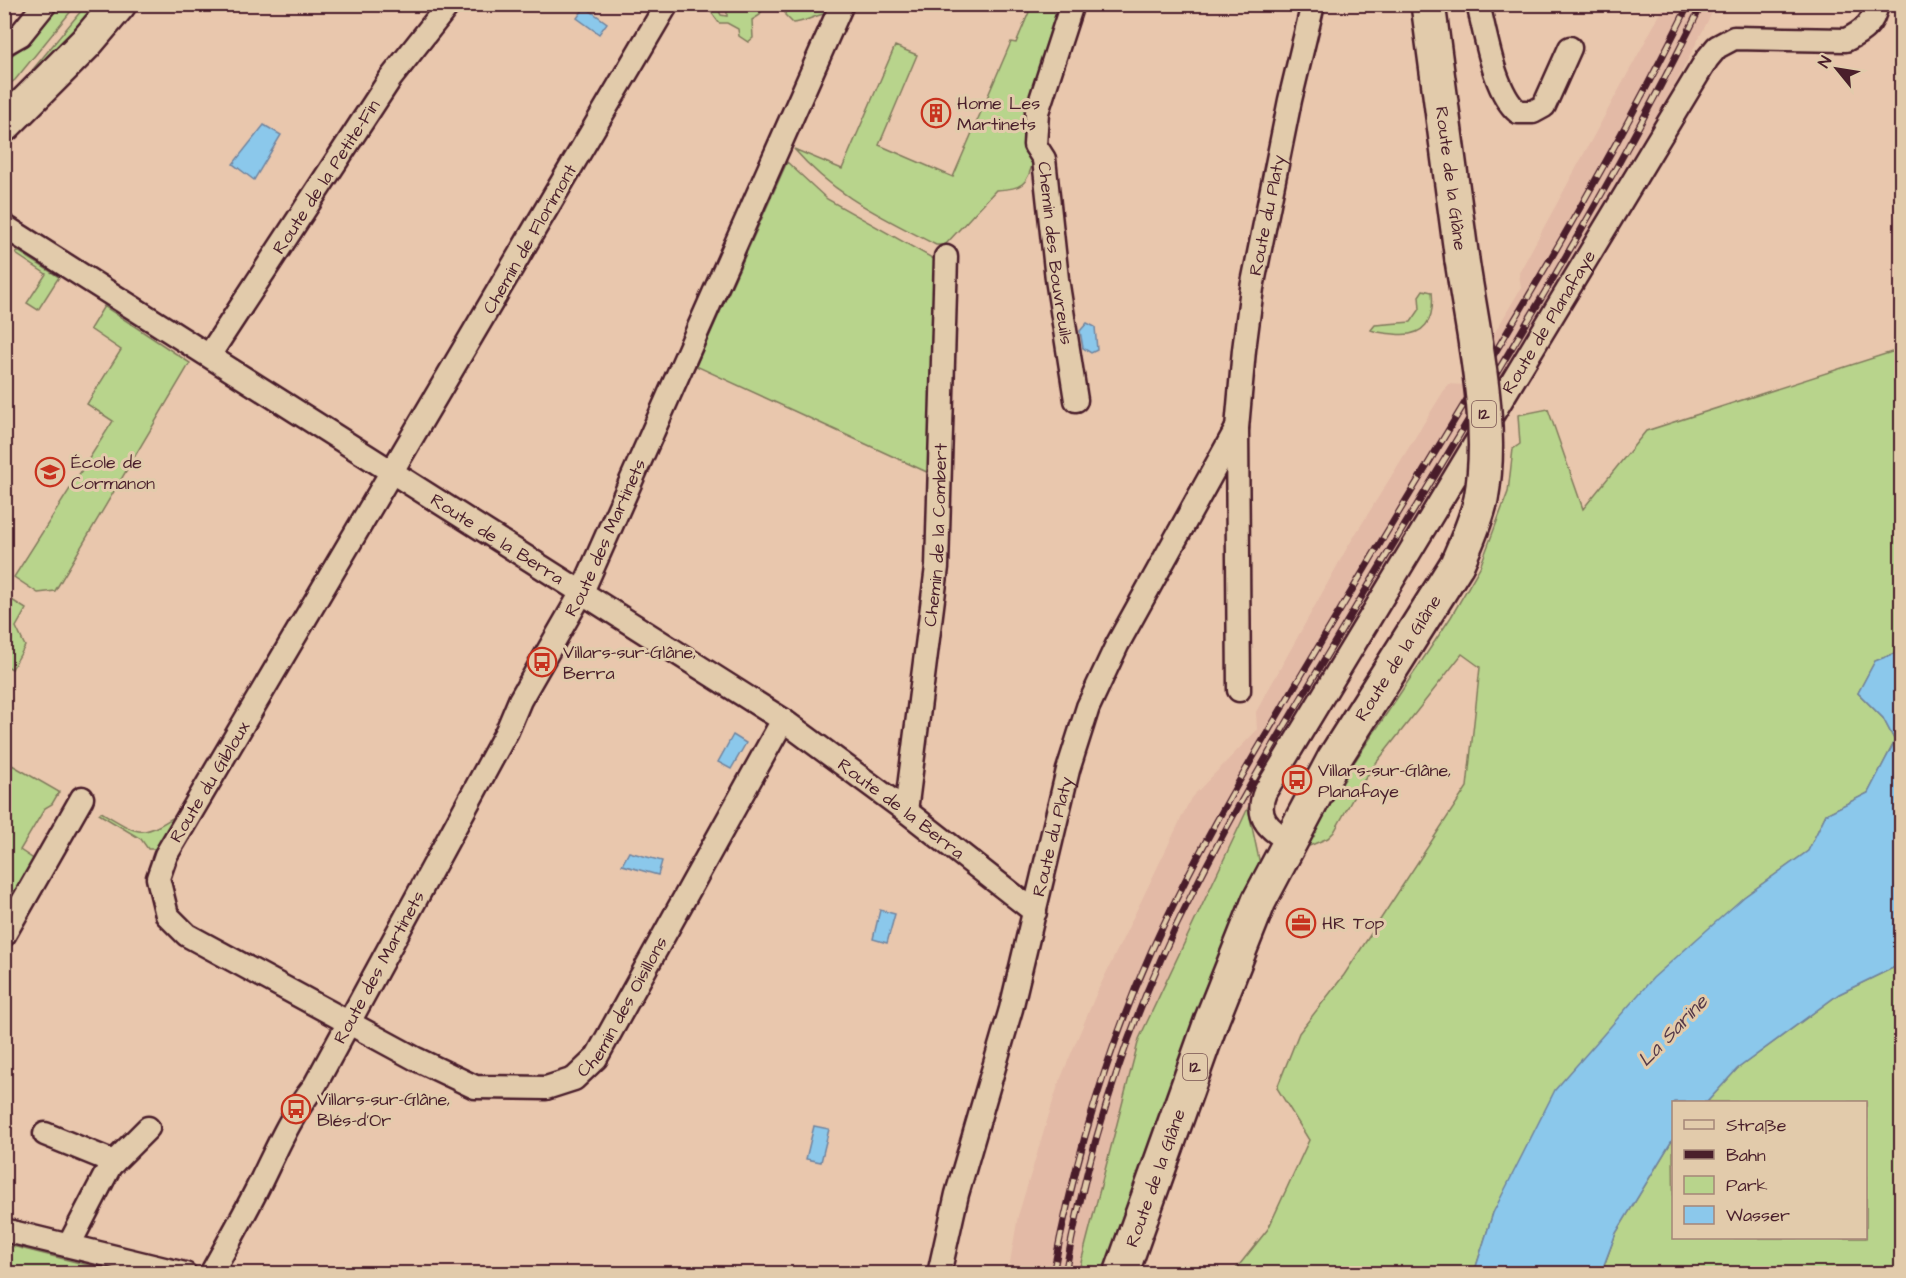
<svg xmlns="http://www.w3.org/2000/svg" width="1906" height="1278" viewBox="0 0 1906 1278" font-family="'Architects Daughter',sans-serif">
<rect width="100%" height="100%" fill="#e9c7ad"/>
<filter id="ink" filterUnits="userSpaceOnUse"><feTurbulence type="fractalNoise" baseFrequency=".0167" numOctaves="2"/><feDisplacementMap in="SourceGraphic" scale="12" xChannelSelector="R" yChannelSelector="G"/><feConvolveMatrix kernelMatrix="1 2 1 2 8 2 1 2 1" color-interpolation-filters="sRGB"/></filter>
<g filter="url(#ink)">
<!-- built -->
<path fill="#e3baa6" d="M 1665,5 L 1716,5 L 1653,127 L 1250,804 L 1097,1273 L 1008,1274 L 1018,1216 L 1058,1085 L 1097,992 L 1191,798 L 1257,730 L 1256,712 L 1347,548 L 1448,384 L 1464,385 L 1521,288 L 1519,273 Z"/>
<!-- green -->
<path fill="#b8d48c" stroke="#817a5c" stroke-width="1.5" d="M 58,5 L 76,5 L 15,80 L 5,87 L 4,61 L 22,48 Z
M 86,5 L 103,5 L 19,91 L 5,101 L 4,96 L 20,85 Z
M 706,5 L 716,5 L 721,15 L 727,16 L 727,5 L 764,5 L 760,15 L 752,20 L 753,38 L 748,42 L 739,36 L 738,29 L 727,23 L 719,23 Z
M 786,5 L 833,5 L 830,13 C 816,14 807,22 793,23 L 785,15 Z
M 1014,5 L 1069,5 L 1034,159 C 1026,186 1024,188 996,190 L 945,245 L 936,245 C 881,216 836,197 794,149 L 842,169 L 895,46 L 917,55 L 879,145 L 953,177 L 1011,42 L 1016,43 L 1029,12 Z
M 787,162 L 827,199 L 934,259 L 941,267 L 929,473 L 696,366 Z
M 18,251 L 59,277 L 38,310 L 27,303 L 46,274 L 16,254 Z
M 1423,290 L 1432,292 C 1435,320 1425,338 1394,334 C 1386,333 1378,333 1371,330 L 1375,325 L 1411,322 L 1420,309 L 1419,296 Z
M 104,306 L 190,363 L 55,591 L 38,593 L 14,577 L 113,421 L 87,404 L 121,350 L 90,329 Z
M 1901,349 L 1901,651 L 1875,661 L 1858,693 L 1883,718 L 1895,741 L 1868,793 L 1826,814 L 1808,851 L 1744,897 L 1493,1213 L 1474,1273 L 1232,1274 L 1268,1229 L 1309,1140 L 1277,1088 L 1299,1033 L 1344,975 L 1467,787 L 1480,667 L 1462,654 L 1376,763 L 1358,789 L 1334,832 L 1328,838 L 1307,847 L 1355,761 L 1451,617 L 1480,567 L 1508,492 L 1513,449 L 1520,444 L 1518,415 L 1548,409 L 1583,509 L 1646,431 Z
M 4,595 L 26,609 L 16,627 L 25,646 L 12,669 L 5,665 Z
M 5,761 L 59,792 L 52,804 L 45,808 L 20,850 L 38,862 L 5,919 Z
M 1248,808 L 1261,869 L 1109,1273 L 1078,1274 L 1139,1039 Z
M 101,812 C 143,837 140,838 182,812 L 160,849 L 148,849 L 141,839 L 99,814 Z
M 1901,964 L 1901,1273 L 1601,1274 L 1616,1233 L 1673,1139 L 1674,1238 L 1866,1238 L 1866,1102 L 1707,1102 L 1737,1069 L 1839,994 Z
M 4,1244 L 120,1273 L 5,1273 Z"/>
<!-- water -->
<path fill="#8bc8eb" stroke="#71849e" stroke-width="1.5" d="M 585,7 L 607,23 L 599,34 L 577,18 Z
M 264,125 L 281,135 L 254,180 L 233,164 Z
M 1087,323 L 1095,327 L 1097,350 L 1091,353 L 1083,348 L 1080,331 Z
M 1901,651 L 1901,964 L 1839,994 L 1737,1069 L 1707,1102 L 1674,1102 L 1673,1139 L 1616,1233 L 1601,1273 L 1474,1273 L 1493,1213 L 1555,1090 L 1653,978 L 1744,897 L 1808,851 L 1826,814 L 1868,793 L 1895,741 L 1883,718 L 1858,693 L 1875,661 Z
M 733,735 L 746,743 L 731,769 L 718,762 Z
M 629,852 L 662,861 L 658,875 L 622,865 Z
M 880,910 L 895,914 L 887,943 L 873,939 Z
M 814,1126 L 829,1129 L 821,1162 L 806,1159 Z"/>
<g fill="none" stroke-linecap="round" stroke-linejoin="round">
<!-- street casing -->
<g stroke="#4a1f2b" stroke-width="27">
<g id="street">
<path id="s1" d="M 667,4 L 166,855 L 158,878 L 167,915 L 187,935 L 416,1059 L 475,1087 L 546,1088 L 574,1079 L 596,1058 L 783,720"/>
<path id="s2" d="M 1072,4 L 1037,112 L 1035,145 L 1044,159 L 1057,279 L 1076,400"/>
<path d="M 1478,4 C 1486,35 1494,92 1518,112 L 1533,112 L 1544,106 L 1570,48"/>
<path d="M 4,44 L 20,35 L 45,4"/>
<path id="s3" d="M 4,226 L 783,720 L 906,811 L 1035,912"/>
<path id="s4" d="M 210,354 L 390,79 L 449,4"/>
<path id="s5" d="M 1239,690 L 1237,428 L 1244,350 L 1252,288 L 1290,100 L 1313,4"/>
<path id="s6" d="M 906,811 L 937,567 L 946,257"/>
<path id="s7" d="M 1289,840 C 1268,830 1255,816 1265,792 L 1707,59 L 1717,47 L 1734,38 L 1846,40 C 1864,31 1873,24 1877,4"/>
<path d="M 4,935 L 82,798"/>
<path d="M 45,1134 L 114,1162"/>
<path d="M 4,1230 L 185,1274"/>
<path d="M 69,1245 L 110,1166 L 148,1128"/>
<path id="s8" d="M 211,1274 C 228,1243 246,1212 261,1181 C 279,1144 290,1117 315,1085 L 507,731 L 520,700 L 581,594 L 842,4"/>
<path id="s9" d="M 939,1274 L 957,1194 L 1011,1009 L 1068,770 L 1088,707 L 1117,645 L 1237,428"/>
</g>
</g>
<!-- primary casing -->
<g stroke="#4a1f2b" stroke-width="38">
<g id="primary">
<path id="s10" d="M 1428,4 L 1462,260"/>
<path d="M 4,125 L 86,43 L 119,4"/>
<path id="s11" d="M 1121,1274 L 1212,1019 L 1259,901 L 1334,759 L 1457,564"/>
</g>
</g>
<!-- street -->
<use href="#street" stroke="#e2cbab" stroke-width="22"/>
<!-- primary -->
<use href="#primary" stroke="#e2cbab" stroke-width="33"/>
<!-- rail casing -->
<g stroke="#4a1f2b" stroke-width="7">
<path id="rail" d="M 1053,1274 C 1074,1163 1105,1055 1151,952 C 1205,832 1275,720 1342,607 C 1460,408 1586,212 1689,4
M 1065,1274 C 1089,1142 1131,1013 1192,894 C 1239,800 1294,710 1348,620 C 1468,417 1598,217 1702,4"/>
</g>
<!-- rail -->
<use href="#rail" stroke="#e2cbab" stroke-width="4.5" stroke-dasharray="14" stroke-linecap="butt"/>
<!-- primary-bridge casing -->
<g stroke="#4a1f2b" stroke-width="38" stroke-linecap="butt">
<path id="primary-bridge" d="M 1457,564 C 1466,543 1476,522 1481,499 C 1495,424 1473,335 1462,260"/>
</g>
<!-- primary-bridge -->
<use href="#primary-bridge" stroke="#e2cbab" stroke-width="33"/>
</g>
</g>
<!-- icons -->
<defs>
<g id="building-ring" transform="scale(1.5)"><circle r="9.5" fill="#e2cbab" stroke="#c8321e" stroke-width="1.5"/><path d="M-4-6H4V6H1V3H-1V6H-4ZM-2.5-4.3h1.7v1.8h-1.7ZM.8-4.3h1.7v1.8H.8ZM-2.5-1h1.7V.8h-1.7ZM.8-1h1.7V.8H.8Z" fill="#c8321e"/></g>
<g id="school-ring" transform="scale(1.5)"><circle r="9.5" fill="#e2cbab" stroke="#c8321e" stroke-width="1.5"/><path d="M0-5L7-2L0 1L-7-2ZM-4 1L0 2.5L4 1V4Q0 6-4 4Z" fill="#c8321e"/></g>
<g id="bus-ring" transform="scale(1.5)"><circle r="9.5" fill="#e2cbab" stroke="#c8321e" stroke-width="1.5"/><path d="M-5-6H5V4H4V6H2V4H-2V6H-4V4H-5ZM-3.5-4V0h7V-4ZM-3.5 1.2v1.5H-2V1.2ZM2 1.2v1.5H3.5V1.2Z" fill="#c8321e"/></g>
<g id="office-ring" transform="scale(1.5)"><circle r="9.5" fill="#e2cbab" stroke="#c8321e" stroke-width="1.5"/><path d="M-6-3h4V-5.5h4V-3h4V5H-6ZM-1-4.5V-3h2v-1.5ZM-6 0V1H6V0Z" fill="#c8321e"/></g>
</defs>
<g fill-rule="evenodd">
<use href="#building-ring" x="936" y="113"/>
<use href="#school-ring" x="50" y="472"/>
<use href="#bus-ring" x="542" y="662"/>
<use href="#bus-ring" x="1297" y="780"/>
<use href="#office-ring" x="1301" y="923"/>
<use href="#bus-ring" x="296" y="1109"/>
</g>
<g text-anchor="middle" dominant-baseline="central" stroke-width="6" stroke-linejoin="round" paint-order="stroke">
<!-- shield labels -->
<g fill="#e2cbab" stroke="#785351" stroke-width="1.5">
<rect x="1472" y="401" width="24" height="26" rx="4.5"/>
<rect x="1183" y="1054" width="24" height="26" rx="4.5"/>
</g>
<g font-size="16" font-weight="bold" fill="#4a1f2b">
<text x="1484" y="414">12</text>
<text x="1195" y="1067">12</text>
</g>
<!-- poi labels -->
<g font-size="18" fill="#4a1f2b" stroke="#e2cbab" text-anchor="start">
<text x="957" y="103">Home Les<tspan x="957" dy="21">Martinets</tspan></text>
<text x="71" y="462">École de<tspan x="71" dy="21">Cormanon</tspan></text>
<text x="563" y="652">Villars-sur-Glâne,<tspan x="563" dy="21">Berra</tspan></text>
<text x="1318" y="770">Villars-sur-Glâne,<tspan x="1318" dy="21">Planafaye</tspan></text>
<text x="1322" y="923">HR Top</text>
<text x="317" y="1099">Villars-sur-Glâne,<tspan x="317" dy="21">Blés-d'Or</tspan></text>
</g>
<!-- street labels -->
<g font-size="18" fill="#4a1f2b" stroke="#e2cbab">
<text stroke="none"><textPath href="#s4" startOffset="212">Route de la Petite-Fin</textPath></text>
<text stroke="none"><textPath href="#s10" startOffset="176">Route de la Glâne</textPath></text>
<text stroke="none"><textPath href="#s5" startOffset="477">Route du Platy</textPath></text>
<text transform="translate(530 239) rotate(-60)">Chemin de Florimont</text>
<text stroke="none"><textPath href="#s2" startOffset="258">Chemin des Bouvreuils</textPath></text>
<text stroke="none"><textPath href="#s7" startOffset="610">Route de Planafaye</textPath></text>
<text stroke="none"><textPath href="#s6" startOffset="278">Chemin de la Combert</textPath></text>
<text stroke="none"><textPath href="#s8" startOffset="836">Route des Martinets</textPath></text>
<text stroke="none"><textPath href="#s3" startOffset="584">Route de la Berra</textPath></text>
<text stroke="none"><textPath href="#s11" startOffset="678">Route de la Glâne</textPath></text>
<text transform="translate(210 782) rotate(-59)">Route du Gibloux</text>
<text stroke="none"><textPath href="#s3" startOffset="1070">Route de la Berra</textPath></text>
<text stroke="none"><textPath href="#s9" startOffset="452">Route du Platy</textPath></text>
<text stroke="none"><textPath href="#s8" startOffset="350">Route des Martinets</textPath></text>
<text stroke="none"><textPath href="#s1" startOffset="1592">Chemin des Oisillons</textPath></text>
<text stroke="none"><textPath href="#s11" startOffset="102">Route de la Glâne</textPath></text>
</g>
<!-- water labels -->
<g font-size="20" font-style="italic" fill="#543848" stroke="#e2cbab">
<text transform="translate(1673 1031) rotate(-46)">La Sarine</text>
</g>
</g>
<!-- margin -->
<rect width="1906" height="1278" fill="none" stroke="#e2cbab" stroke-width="24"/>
<rect x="12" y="12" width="1882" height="1254" fill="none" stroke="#4a1f2b" stroke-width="2" filter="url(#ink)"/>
<!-- legend -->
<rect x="1672" y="1101" width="195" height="138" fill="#e2cbab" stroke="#a58678" stroke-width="1.5"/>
<rect x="1684" y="1120" width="30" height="9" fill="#e2cbab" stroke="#a58678" stroke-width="1.5"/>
<text x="1726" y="1131" font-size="18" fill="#4a1f2b">Straße</text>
<rect x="1684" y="1150" width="30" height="9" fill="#4a1f2b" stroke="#a58678" stroke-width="1.5"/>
<text x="1726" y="1161" font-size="18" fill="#4a1f2b">Bahn</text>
<rect x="1684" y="1176" width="30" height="18" fill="#b8d48c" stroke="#a58678" stroke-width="1.5"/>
<text x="1726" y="1191" font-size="18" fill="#4a1f2b">Park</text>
<rect x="1684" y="1206" width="30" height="18" fill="#8bc8eb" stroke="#a58678" stroke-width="1.5"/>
<text x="1726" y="1221" font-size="18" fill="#4a1f2b">Wasser</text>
<!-- north arrow -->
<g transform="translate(1837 69) rotate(300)" stroke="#e2cbab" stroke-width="4.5" paint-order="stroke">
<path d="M0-4.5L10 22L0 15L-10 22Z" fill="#4a1f2b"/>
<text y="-9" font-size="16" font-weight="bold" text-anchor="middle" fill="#4a1f2b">N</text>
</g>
</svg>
